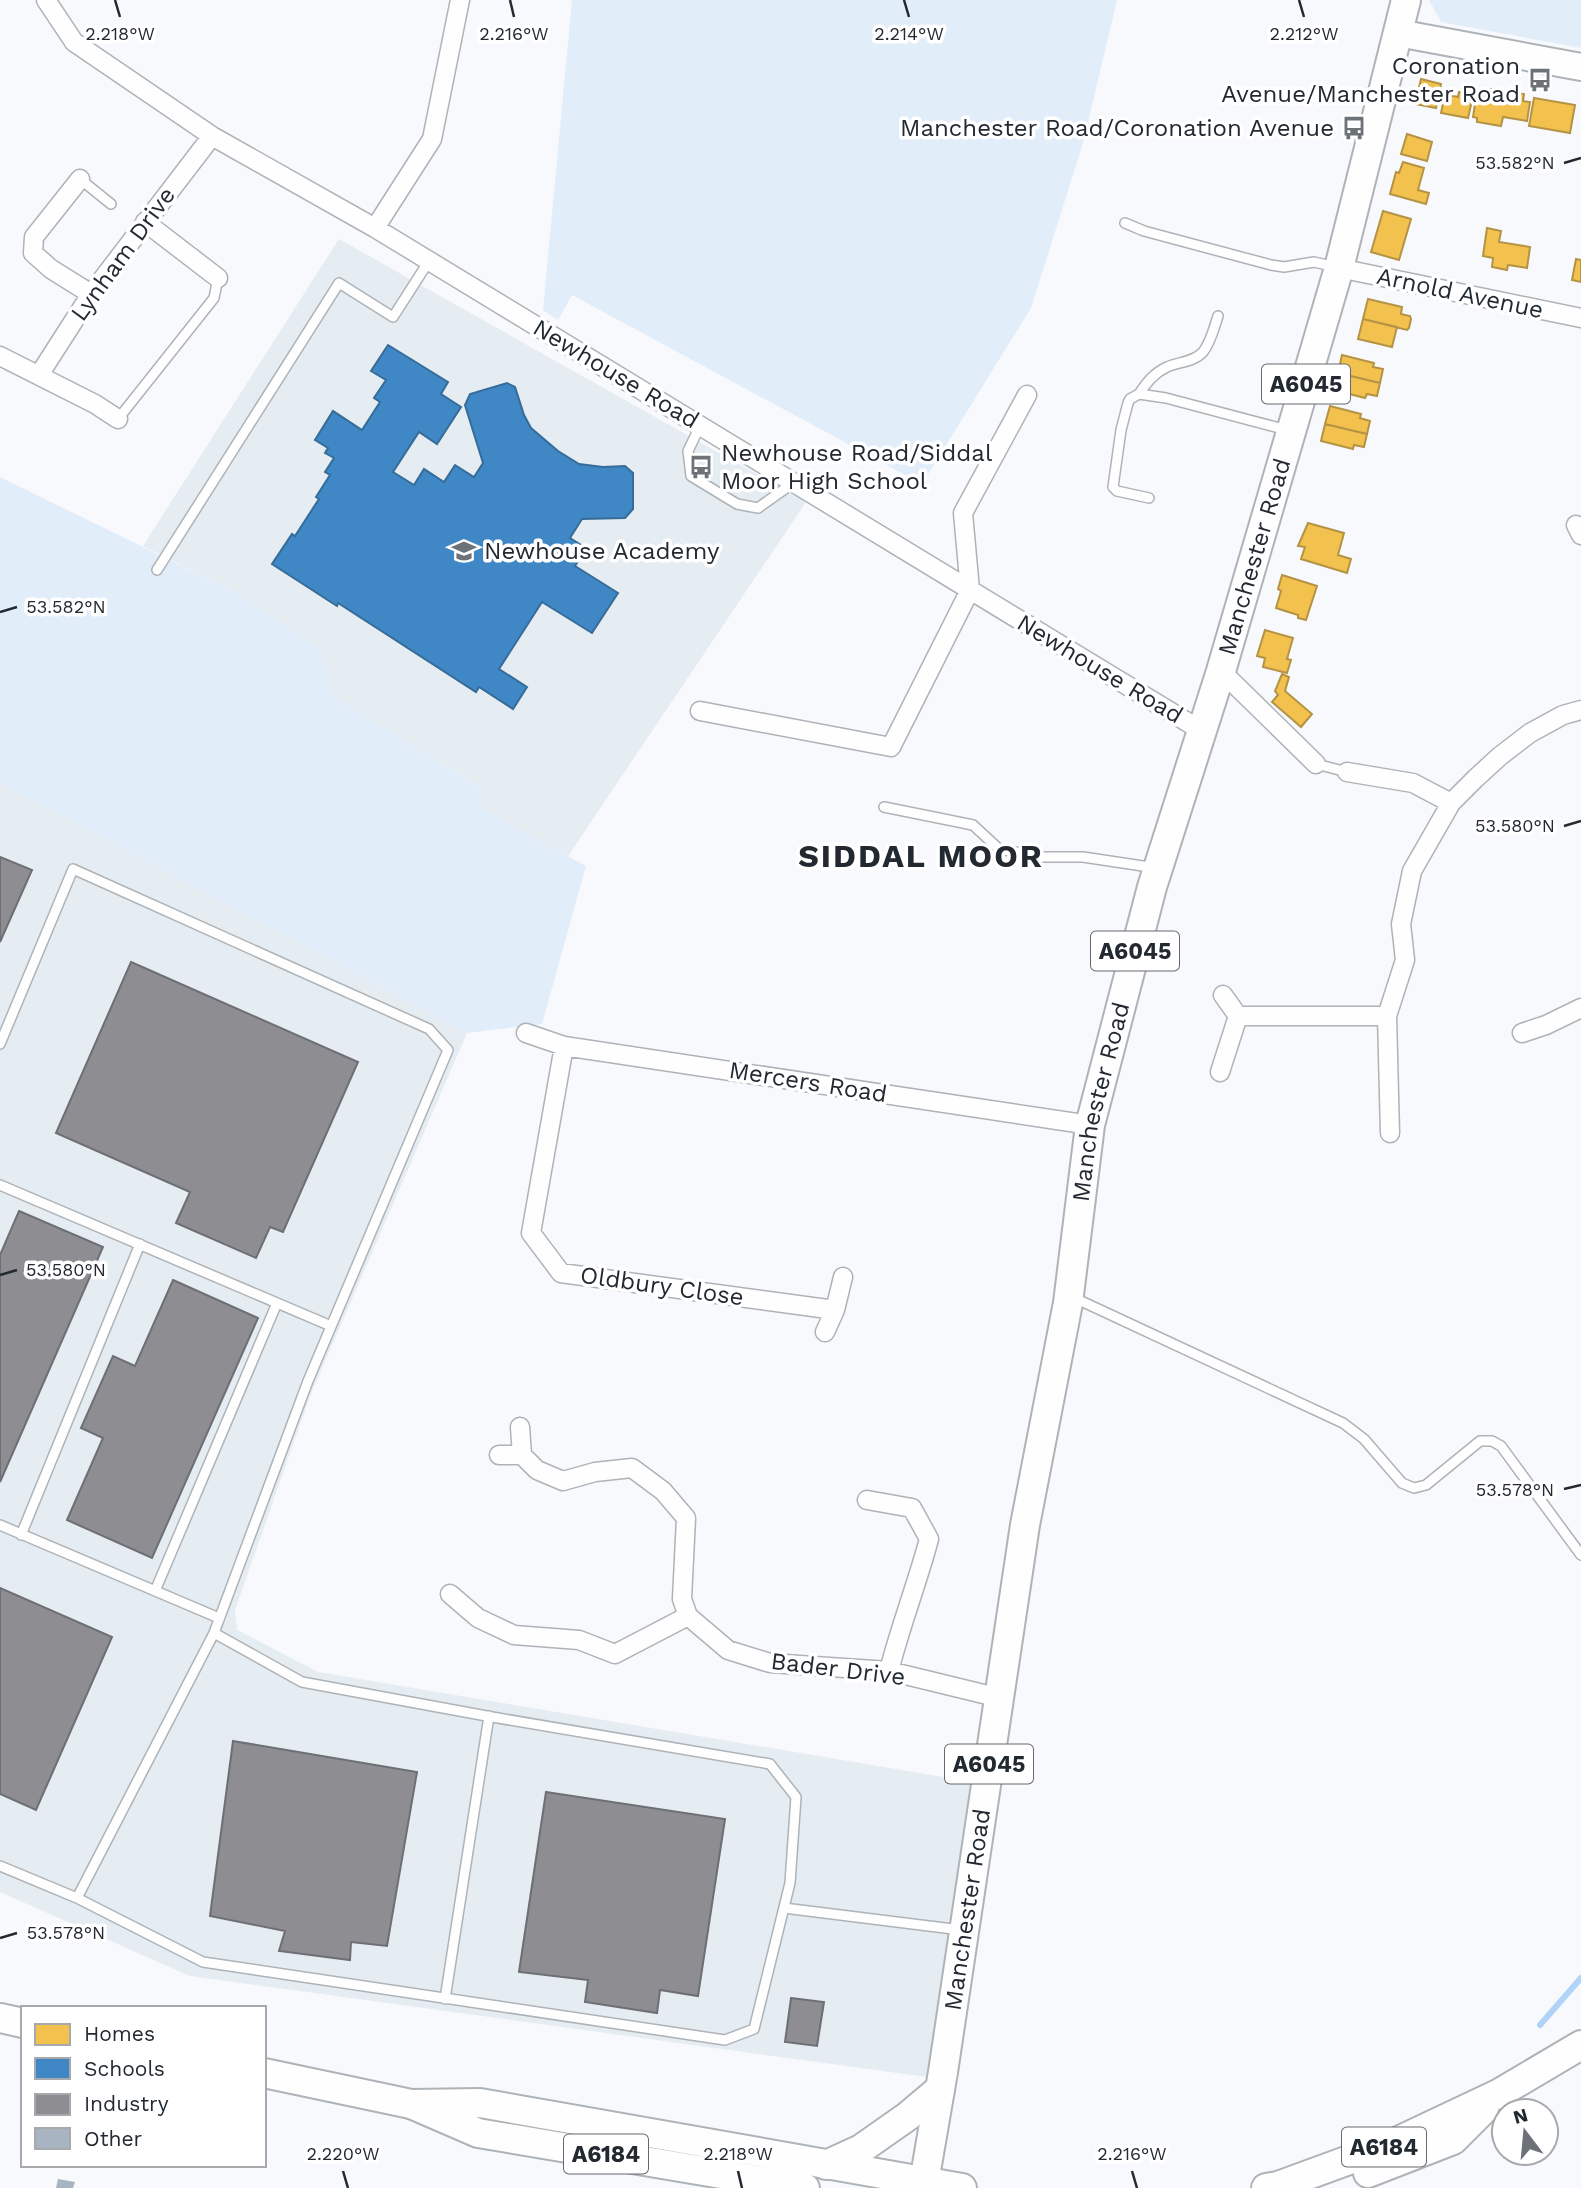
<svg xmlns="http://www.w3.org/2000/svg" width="1581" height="2188" viewBox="0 0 1581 2188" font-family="'Work Sans',sans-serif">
<rect width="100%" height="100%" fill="#f7f9fc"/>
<!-- built -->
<path fill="#e5ecf2" d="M 339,239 L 806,502 L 568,856 L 477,807 L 482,788 L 332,696 L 320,649 L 235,592 L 143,546 Z
M 0,783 L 467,1033 L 310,1396 L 235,1610 L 237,1630 L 318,1672 L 973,1782 L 927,2077 L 190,1976 L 0,1892 Z"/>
<!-- green -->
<path fill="#e2edfa" d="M 572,0 L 1117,0 L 1083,143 L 1031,308 L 922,484 L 572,295 L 558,320 L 543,310 Z
M 1429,0 L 1581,0 L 1581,48 L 1441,22 Z
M 0,477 L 235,592 L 320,649 L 333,696 L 483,789 L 478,807 L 586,866 L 542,1024 L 467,1033 L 0,783 Z"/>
<!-- homes -->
<path fill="#f2c14e" stroke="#b49345" stroke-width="2" d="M 1421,79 L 1441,84 L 1436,108 L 1415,104 Z
M 1488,89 L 1524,94 L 1523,101 L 1530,102 L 1527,121 L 1503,117 L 1501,126 L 1477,122 L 1477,118 L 1473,117 L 1477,91 L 1487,93 Z
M 1459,92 L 1473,96 L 1468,118 L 1441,113 L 1445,94 L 1458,97 Z
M 1534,98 L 1575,105 L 1570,133 L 1529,126 Z
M 1407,134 L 1432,142 L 1427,161 L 1401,154 Z
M 1403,162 L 1424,168 L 1418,190 L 1429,193 L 1426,204 L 1390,194 L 1396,172 L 1399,173 Z
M 1383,211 L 1411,219 L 1399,260 L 1371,252 Z
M 1487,228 L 1501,231 L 1499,242 L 1530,247 L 1527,268 L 1508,265 L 1507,270 L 1492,267 L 1493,258 L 1483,256 Z
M 1576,259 L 1581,260 L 1581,282 L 1572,280 Z
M 1368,299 L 1402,307 L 1401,314 L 1410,316 L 1411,319 L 1409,328 L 1407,330 L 1363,319 Z
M 1363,319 L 1397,327 L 1392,347 L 1358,339 Z
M 1342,355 L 1374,363 L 1373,367 L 1383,369 L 1380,383 L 1338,373 Z
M 1338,373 L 1380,383 L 1377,396 L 1367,394 L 1365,398 L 1334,390 Z
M 1330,406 L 1361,414 L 1360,418 L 1370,421 L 1367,434 L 1325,424 Z
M 1325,424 L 1367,434 L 1364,447 L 1354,445 L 1353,449 L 1321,441 Z
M 1308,523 L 1344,533 L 1338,555 L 1351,559 L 1347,573 L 1301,559 L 1305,547 L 1298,546 Z
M 1282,575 L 1317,586 L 1306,620 L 1298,618 L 1298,615 L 1276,608 L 1281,591 L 1278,589 Z
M 1265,630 L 1293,638 L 1287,659 L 1291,660 L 1287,673 L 1263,667 L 1265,658 L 1257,656 Z
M 1282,674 L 1289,677 L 1285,691 L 1312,714 L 1301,727 L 1272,702 L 1278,695 L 1275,691 Z"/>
<!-- schools -->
<path fill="#3f88c5" stroke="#366c99" stroke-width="2" d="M 388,345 L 448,382 L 441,394 L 461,407 L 437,444 L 419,432 L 393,472 L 414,485 L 424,469 L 444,482 L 455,465 L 474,477 L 483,463 L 465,405 L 470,394 L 507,383 L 515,387 L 524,415 L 531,428 L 558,451 L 579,464 L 603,467 L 625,466 L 633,473 L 633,509 L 625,518 L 582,519 L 570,538 L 586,548 L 575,566 L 618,593 L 592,633 L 542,602 L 499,669 L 527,687 L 513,709 L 479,687 L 476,692 L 338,603 L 337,606 L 272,564 L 292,534 L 295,536 L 319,499 L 316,497 L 330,475 L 325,472 L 334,458 L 325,453 L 328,448 L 315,440 L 333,411 L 362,430 L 380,402 L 374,398 L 386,380 L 371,371 Z"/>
<!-- industry -->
<path fill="#8d8d92" stroke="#6d6f75" stroke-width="2" d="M 0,857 L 32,870 L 0,942 Z
M 131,962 L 358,1062 L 283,1232 L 270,1227 L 256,1258 L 176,1223 L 190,1192 L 56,1133 Z
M 19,1211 L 103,1247 L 0,1482 L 0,1255 Z
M 173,1280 L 258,1318 L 152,1558 L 67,1520 L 103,1438 L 81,1428 L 113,1356 L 135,1366 Z
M 0,1588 L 112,1637 L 36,1810 L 0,1794 Z
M 233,1741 L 417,1772 L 387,1946 L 351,1942 L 350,1960 L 279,1951 L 285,1931 L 210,1916 Z
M 546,1792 L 725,1819 L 698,1996 L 660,1990 L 657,2013 L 585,2002 L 588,1980 L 519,1972 Z
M 791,1998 L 824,2002 L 817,2046 L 785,2042 Z"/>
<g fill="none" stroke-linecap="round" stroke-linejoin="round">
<!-- stream -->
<path stroke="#b0d3f8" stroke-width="6" d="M 1540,2025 L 1581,1978"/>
</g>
<!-- building -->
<path fill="#a8b4c1" d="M 58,2179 L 75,2182 L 73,2188 L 56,2188 Z"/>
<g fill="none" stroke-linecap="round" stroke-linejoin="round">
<!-- lane casing -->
<g stroke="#aeb3b7" stroke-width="12">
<path id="lane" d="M 80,179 L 111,204
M 1125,223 L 1144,231 L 1271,265 L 1284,267 L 1314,262 L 1336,267
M 1139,394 C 1147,382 1154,373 1167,367 C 1178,362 1194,362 1203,352 C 1211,342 1214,328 1218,316
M 118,419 L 214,298 L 218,278
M 700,426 L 688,451 L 691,476 L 737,504 L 758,508 L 793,483
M 1149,498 L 1117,491 L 1113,487 L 1121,430 L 1128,403 L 1130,399 L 1139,394 L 1166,398 L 1287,430
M 157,570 L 339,283 L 393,317 L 429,261
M 1316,764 L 1347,772
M 884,807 L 973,825 L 999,849 L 1043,857 L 1083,857 L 1156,868
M 0,1044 L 73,869 L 429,1029 L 448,1050 L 308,1381 L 214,1633 L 77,1898
M 0,1185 L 331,1326
M 1072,1299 L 1081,1301 L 1343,1423 L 1364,1439 L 1402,1483 L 1414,1488 L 1426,1485 L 1480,1441 L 1492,1441 L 1501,1446 L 1581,1555
M 0,1525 L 219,1618
M 21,1535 L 140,1244
M 155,1591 L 277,1303
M 0,1866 L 77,1898 L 203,1962 L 725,2040 L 754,2029 L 790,1883 L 796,1797 L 770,1764 L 492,1717 L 302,1682 L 214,1633
M 784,1908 L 961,1930
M 445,1999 L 489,1716"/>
</g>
<!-- street casing -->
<g stroke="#aeb3b7" stroke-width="21">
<path id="street" d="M 46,0 L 74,42 L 212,136 L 375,228 L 1202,731
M 80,179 L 34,237 L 33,253 L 51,269 L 91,294
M 145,222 L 218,278
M 375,228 L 432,139 L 460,0
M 1339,268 L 1581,318
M 0,356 L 95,404 L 118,419
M 39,375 L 91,294 L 212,136
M 1576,525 L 1581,535
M 1221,671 L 1316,764
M 700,711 L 891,747 L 970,590 L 963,513 L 1027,395
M 1347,772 L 1413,783 L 1451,803
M 1238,1016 L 1387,1016
M 526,1033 L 564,1046 L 1090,1125
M 1522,1033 L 1546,1025 L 1581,1008
M 564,1046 L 531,1233 L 561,1273 L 835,1310
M 1220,1072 L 1238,1016 L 1223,995
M 1390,1133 L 1387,1016 L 1405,960 L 1401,924 L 1412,871 L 1451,803 L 1476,778 L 1500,756 L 1530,733 L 1563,715 L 1581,710
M 825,1332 L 835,1310 L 843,1277
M 520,1427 L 522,1455 L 537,1470 L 563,1481 L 595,1472 L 632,1468 L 663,1491 L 686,1518 L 682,1599 L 688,1616 L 728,1650 L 770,1663 L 889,1671 L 1000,1698
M 499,1455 L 522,1455
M 867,1500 L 912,1508 L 929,1539 C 917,1584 900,1627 889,1671
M 450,1594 L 478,1618 L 514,1635 L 579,1640 L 615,1654 L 688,1616"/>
</g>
<!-- secondary casing -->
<g stroke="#aeb3b7" stroke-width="30">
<path id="secondary" d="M 1398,33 L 1581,67"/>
</g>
<!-- primary casing -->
<g stroke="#aeb3b7" stroke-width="32">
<g id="primary">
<path d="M 0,2018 L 23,2023"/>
<path d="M 264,2073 L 411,2104 L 478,2133 L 805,2188"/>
<path d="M 411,2104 L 480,2103 L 962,2188"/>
<path d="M 826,2165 L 861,2149 L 908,2116 L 940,2089"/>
<path d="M 1368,2173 L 1453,2140 L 1484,2109"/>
<path id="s1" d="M 923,2188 L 943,2072 L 1025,1525 L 1068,1303 L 1090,1125 L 1152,887 L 1221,671 L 1339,268 L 1406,0"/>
<path d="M 1266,2188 L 1278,2186 L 1390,2145 L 1498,2094 L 1581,2045"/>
</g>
</g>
<!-- lane -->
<use href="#lane" stroke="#fefeff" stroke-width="9"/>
<!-- street -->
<use href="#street" stroke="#fefeff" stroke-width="18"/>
<!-- secondary -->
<use href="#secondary" stroke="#fefeff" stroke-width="26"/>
<!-- primary -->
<use href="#primary" stroke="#fefeff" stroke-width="28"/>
</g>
<!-- ticks -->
<path fill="none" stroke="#222931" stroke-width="2.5" d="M 115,0 L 120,17M 510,0 L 514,17M 904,0 L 909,17M 1299,0 L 1304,17M 1564,163 L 1581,158M 0,612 L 17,607M 1564,826 L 1581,821M 0,1275 L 17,1270M 1564,1489 L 1581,1485M 0,1938 L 17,1933M 343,2171 L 348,2188M 738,2171 L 742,2188M 1132,2171 L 1137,2188"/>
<!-- icons -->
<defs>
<g id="bus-bare" transform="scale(1.89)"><path d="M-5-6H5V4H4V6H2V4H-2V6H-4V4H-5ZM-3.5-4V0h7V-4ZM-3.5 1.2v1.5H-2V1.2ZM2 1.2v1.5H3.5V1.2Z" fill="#6d7278" stroke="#fff" stroke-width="2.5" paint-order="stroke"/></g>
<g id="school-bare" transform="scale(1.89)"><path d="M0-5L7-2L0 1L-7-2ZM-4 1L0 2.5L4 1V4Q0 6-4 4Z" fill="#6d7278" stroke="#fff" stroke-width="2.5" paint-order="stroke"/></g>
</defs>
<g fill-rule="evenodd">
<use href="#bus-bare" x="1540" y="80"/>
<use href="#bus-bare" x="1354" y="128"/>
<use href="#bus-bare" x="701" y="467"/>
<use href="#school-bare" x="464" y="551"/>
</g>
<g text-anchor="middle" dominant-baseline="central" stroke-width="7" stroke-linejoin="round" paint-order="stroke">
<!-- shield labels -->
<g fill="#fff" stroke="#64696f" stroke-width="2">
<rect x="1262" y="364.5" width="88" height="39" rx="5"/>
<rect x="1091" y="931.5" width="88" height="39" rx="5"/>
<rect x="945" y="1744.5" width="88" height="39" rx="5"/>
<rect x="1342" y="2127.5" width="84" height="39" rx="5"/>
<rect x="564" y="2134.5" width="84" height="39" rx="5"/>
</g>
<g font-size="23" font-weight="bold" fill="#222931">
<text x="1306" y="384">A6045</text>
<text x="1135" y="951">A6045</text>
<text x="989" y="1764">A6045</text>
<text x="1384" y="2147">A6184</text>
<text x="606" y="2154">A6184</text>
</g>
<!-- poi labels -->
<g font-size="24" fill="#222931" stroke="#fff" text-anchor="end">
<text x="1520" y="66">Coronation<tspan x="1520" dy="28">Avenue/Manchester Road</tspan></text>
<text x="1334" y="128">Manchester Road/Coronation Avenue</text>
<text x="721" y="453" text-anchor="start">Newhouse Road/Siddal<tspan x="721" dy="28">Moor High School</tspan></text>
<text x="484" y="551" text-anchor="start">Newhouse Academy</text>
</g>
<!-- street labels -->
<g font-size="24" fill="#222931" stroke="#fff">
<text transform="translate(123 254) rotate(-54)">Lynham Drive</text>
<text transform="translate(1460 293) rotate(12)">Arnold Avenue</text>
<text transform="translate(616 374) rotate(31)">Newhouse Road</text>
<text stroke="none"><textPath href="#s1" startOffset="1668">Manchester Road</textPath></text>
<text transform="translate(1100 669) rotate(31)">Newhouse Road</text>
<text transform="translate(808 1082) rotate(9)">Mercers Road</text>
<text stroke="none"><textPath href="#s1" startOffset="1101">Manchester Road</textPath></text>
<text transform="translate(662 1286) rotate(8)">Oldbury Close</text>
<text transform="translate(838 1669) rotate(7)">Bader Drive</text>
<text stroke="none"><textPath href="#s1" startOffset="282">Manchester Road</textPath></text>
</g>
<!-- district labels -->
<g font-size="32" font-weight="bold" letter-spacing="2" fill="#222931" stroke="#fff">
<text x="921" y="856">SIDDAL MOOR</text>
</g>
</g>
<g font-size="18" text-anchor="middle" fill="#222931" stroke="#fff" stroke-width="7" stroke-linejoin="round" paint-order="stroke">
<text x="120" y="40">2.218°W</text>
<text x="514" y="40">2.216°W</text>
<text x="909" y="40">2.214°W</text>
<text x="1304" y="40">2.212°W</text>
<text x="1515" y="169">53.582°N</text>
<text x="66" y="613">53.582°N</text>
<text x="1515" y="832">53.580°N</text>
<text x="66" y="1276">53.580°N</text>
<text x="1515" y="1496">53.578°N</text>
<text x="66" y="1939">53.578°N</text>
<text x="343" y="2160">2.220°W</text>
<text x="738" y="2160">2.218°W</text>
<text x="1132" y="2160">2.216°W</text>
</g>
<!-- legend -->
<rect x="21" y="2006" width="245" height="161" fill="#ffffff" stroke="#a7a9ad" stroke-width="2"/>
<rect x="35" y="2024" width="35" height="21" fill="#f2c14e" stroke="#a7a9ad" stroke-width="2"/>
<text x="84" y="2041" font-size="21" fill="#222931">Homes</text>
<rect x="35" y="2058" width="35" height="21" fill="#3f88c5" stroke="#a7a9ad" stroke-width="2"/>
<text x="84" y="2076" font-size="21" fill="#222931">Schools</text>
<rect x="35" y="2094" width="35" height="21" fill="#8d8d92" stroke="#a7a9ad" stroke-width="2"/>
<text x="84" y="2111" font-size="21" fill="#222931">Industry</text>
<rect x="35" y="2128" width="35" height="21" fill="#a8b4c1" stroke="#a7a9ad" stroke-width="2"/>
<text x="84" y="2146" font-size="21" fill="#222931">Other</text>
<!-- north arrow -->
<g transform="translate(1525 2132) rotate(344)"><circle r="33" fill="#ffffff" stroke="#a7a9ad" stroke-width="2"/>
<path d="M0-5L12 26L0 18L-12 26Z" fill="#6d7278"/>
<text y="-10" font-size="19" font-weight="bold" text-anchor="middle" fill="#222931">N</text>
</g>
</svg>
